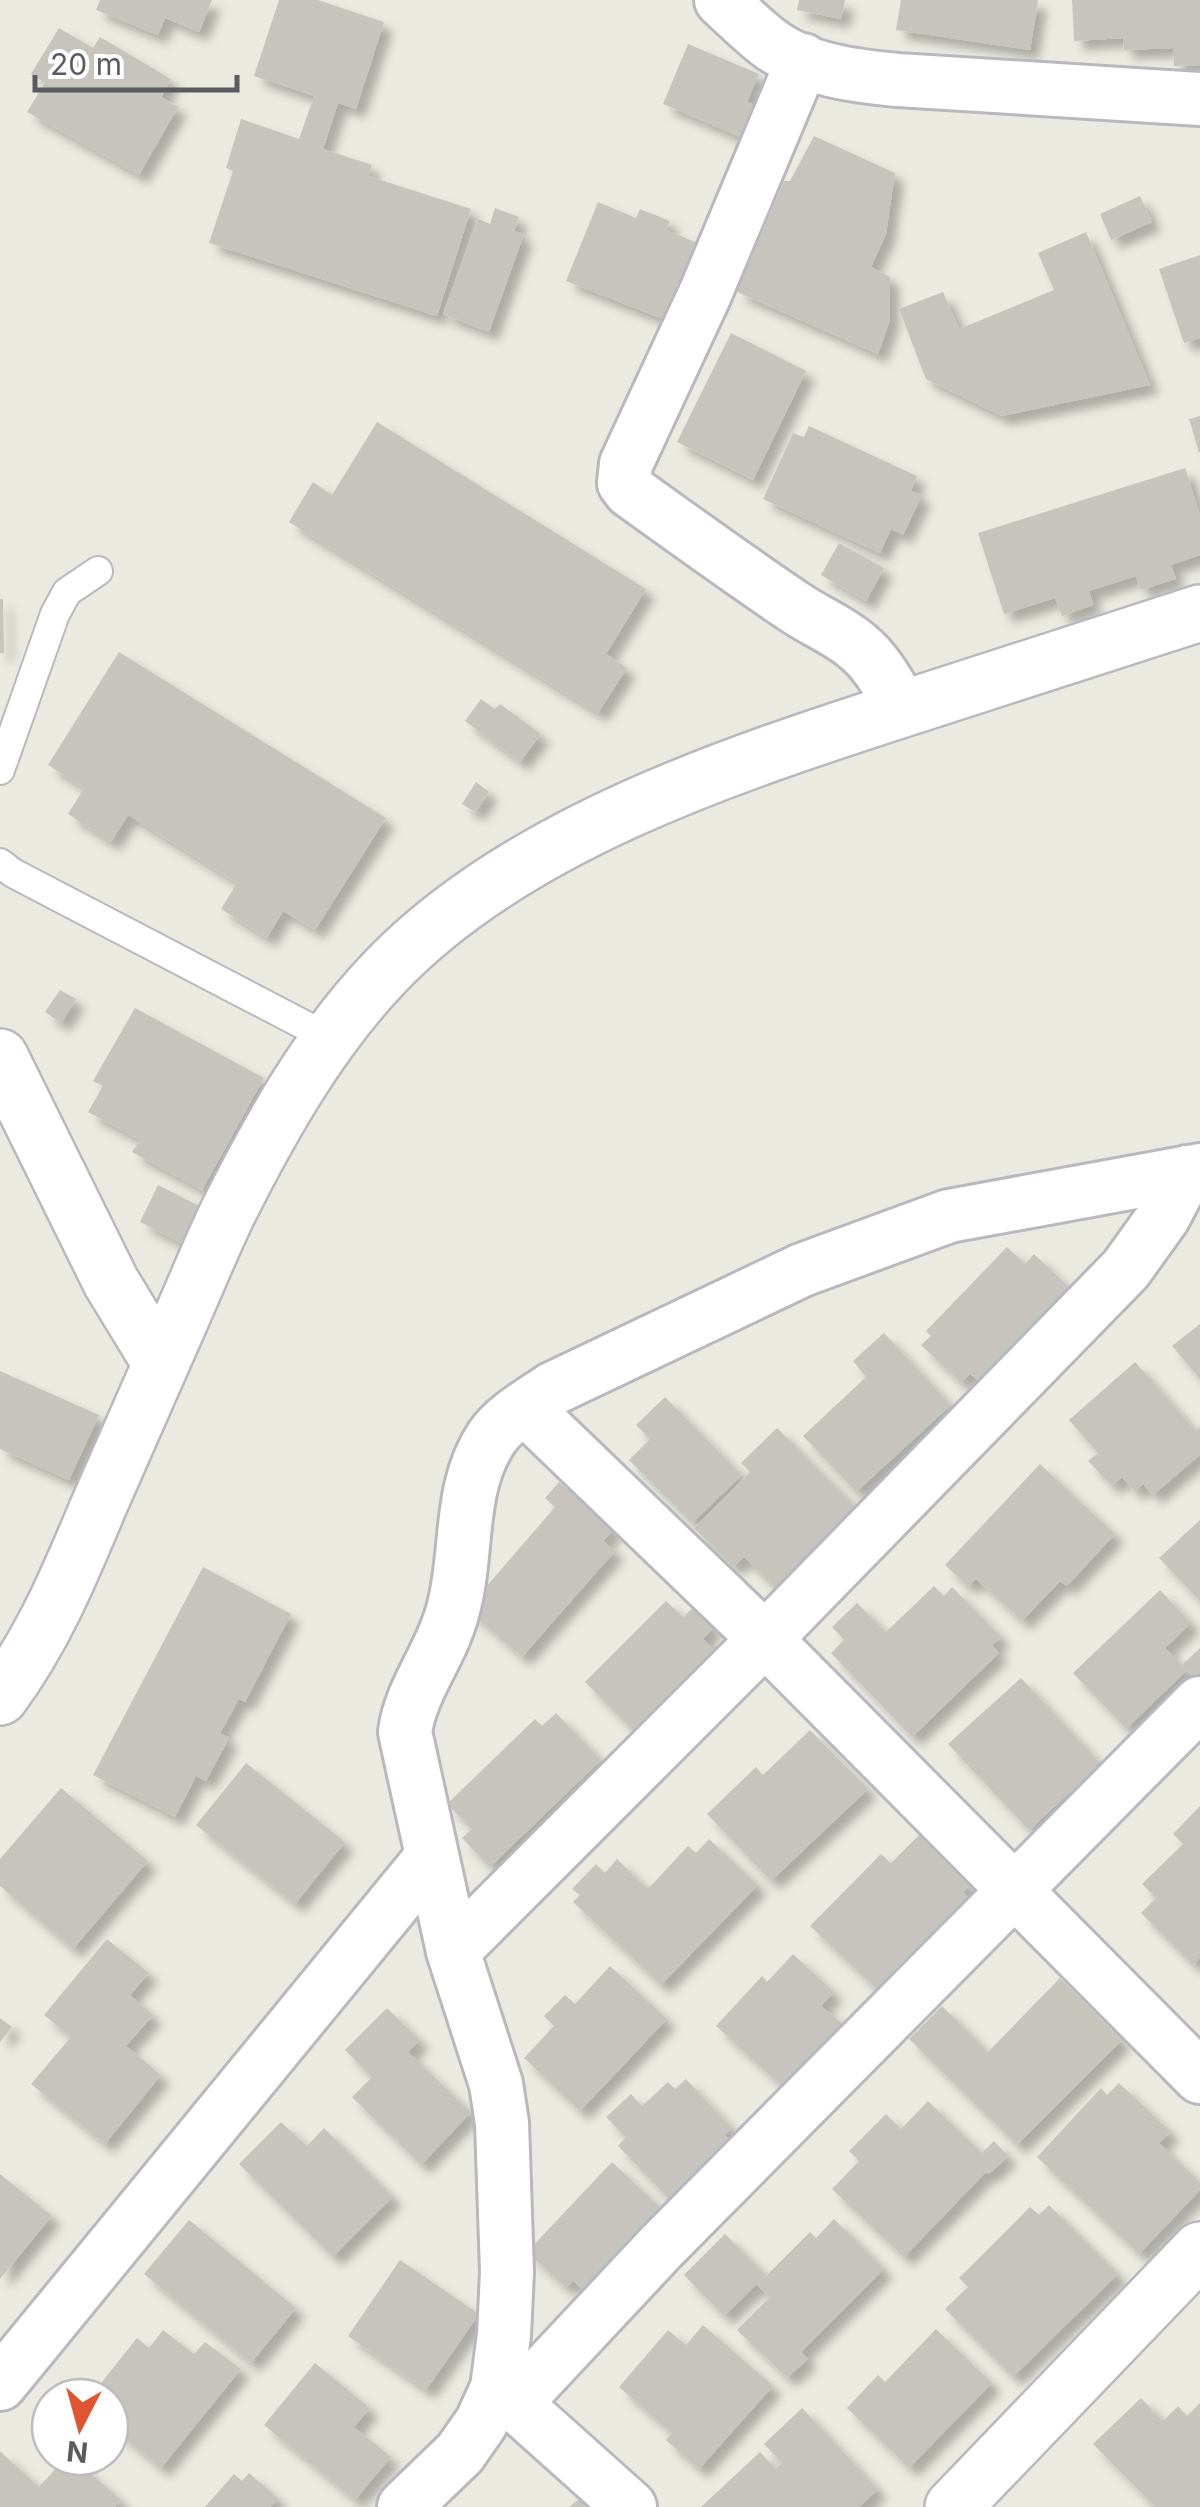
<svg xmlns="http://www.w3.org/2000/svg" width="1200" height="2507" viewBox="0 0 1200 2507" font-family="Inter,sans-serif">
<defs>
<filter id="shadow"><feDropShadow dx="9" dy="9" stdDeviation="5" flood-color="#0004"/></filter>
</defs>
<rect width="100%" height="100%" fill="#ebeae0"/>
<!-- building -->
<path fill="#c6c4bd" filter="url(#shadow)" d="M 100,0 L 212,0 L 199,32 L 165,18 L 158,35 L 96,10 Z
M 279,0 L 318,0 L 384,22 L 356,109 L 338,103 L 323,149 L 372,165 L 368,176 L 471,209 L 437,316 L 209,243 L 233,171 L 226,168 L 241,119 L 299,139 L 314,96 L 254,76 Z
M 799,0 L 845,0 L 841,19 L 797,10 Z
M 901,0 L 1038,0 L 1030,50 L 896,30 Z
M 1072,0 L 1200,0 L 1200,65 L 1174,66 L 1173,48 L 1124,50 L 1123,38 L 1074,41 Z
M 59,28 L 93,48 L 100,37 L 171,79 L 161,97 L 178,107 L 139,175 L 27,112 L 45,83 L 31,74 Z
M 688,44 L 759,74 L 747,102 L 757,106 L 743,138 L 663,104 Z
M 814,136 L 895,173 L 886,234 L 871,267 L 890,277 L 890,320 L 878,354 L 737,292 L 784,181 L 790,181 Z
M 1140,196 L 1152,222 L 1111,240 L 1100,214 Z
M 598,202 L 636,218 L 640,209 L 670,221 L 666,230 L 695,242 L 663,319 L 566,281 Z
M 495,208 L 519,217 L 514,231 L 524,234 L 489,332 L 443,314 L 478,219 L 490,224 Z
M 1086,232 L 1150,385 L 1002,416 L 926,379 L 899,309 L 943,292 L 959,329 L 1054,290 L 1038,253 Z
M 1200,255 L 1200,338 L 1184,343 L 1159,269 Z
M 731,333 L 806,371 L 753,480 L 677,442 Z
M 1200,416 L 1200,452 L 1199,452 L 1189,419 Z
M 377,422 L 646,589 L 606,654 L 627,668 L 598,713 L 289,522 L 313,482 L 332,495 Z
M 809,426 L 917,476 L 911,491 L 922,495 L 903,535 L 891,529 L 880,553 L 763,499 L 793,433 L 804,437 Z
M 1185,468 L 1200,515 L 1200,555 L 1171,565 L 1176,579 L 1140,590 L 1136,576 L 1089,591 L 1093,605 L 1062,616 L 1055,598 L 1004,614 L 978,533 Z
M 839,543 L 884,568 L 866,601 L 821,575 Z
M 0,599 L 3,599 L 4,653 L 0,653 Z
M 119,652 L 386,818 L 315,930 L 283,911 L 267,938 L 221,909 L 237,883 L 128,815 L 111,842 L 68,814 L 84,788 L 48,765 Z
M 481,699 L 495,709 L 500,704 L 541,734 L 520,762 L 465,721 Z
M 476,782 L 489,792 L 475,812 L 462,804 Z
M 60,990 L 76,999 L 61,1023 L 45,1012 Z
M 135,1008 L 264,1078 L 202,1190 L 132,1152 L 140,1140 L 88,1112 L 103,1086 L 93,1081 Z
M 158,1185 L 201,1207 L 181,1243 L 140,1222 Z
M 1007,1247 L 1025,1264 L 1034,1254 L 1068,1286 L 978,1380 L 970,1374 L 961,1383 L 921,1345 L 931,1336 L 926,1331 Z
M 1200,1324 L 1200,1379 L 1172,1346 Z
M 884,1333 L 951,1405 L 856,1492 L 803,1436 L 866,1377 L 853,1361 Z
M 1135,1362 L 1196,1431 L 1200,1427 L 1200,1455 L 1153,1495 L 1143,1484 L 1135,1492 L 1122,1477 L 1112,1486 L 1088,1461 L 1098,1453 L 1069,1420 Z
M 0,1371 L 99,1415 L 69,1480 L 0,1449 Z
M 665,1397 L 742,1475 L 692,1523 L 629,1460 L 650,1439 L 636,1425 Z
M 777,1428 L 859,1510 L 778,1591 L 744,1557 L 733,1567 L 694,1528 L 750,1472 L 741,1463 Z
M 1040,1464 L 1115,1534 L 1067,1586 L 1060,1581 L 1022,1621 L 976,1579 L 968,1586 L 945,1565 Z
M 559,1482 L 614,1529 L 603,1541 L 615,1551 L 522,1657 L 467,1609 L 555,1507 L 545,1498 Z
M 1200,1520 L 1200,1601 L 1159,1558 Z
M 203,1567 L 291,1614 L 245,1702 L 239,1699 L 220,1733 L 229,1738 L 206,1781 L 196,1776 L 175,1817 L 93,1775 Z
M 934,1586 L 944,1596 L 952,1587 L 1001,1637 L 992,1645 L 999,1653 L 912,1737 L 831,1653 L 844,1640 L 832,1627 L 857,1603 L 886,1632 Z
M 1160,1590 L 1191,1623 L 1165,1648 L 1182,1665 L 1200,1648 L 1200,1673 L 1195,1678 L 1187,1670 L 1126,1729 L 1073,1673 Z
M 666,1601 L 683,1617 L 694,1607 L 714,1627 L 703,1639 L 715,1651 L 635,1732 L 585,1682 Z
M 1021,1678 L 1101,1764 L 1029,1830 L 948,1744 Z
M 556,1713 L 601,1760 L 490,1867 L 462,1838 L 472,1829 L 447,1804 L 535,1719 L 542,1726 Z
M 810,1730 L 868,1789 L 771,1881 L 707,1814 L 756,1767 L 763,1775 Z
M 246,1763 L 345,1842 L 295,1904 L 196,1825 Z
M 61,1788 L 148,1861 L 73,1949 L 0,1886 L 0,1859 Z
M 1200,1806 L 1200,1958 L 1193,1965 L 1141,1913 L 1156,1898 L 1142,1884 L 1183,1844 L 1173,1834 Z
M 919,1835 L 970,1885 L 963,1892 L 971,1900 L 881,1993 L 810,1926 L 881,1854 L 891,1863 Z
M 709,1839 L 758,1885 L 661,1985 L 573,1902 L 580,1895 L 572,1889 L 596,1864 L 605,1873 L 617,1859 L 648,1889 L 688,1846 L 696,1853 Z
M 107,1939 L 149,1973 L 130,1995 L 153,2015 L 126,2046 L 161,2075 L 105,2144 L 31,2084 L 71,2037 L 44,2015 Z
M 793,1954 L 834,1992 L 821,2006 L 844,2025 L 785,2089 L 716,2026 L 762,1976 L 767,1982 Z
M 610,1966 L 667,2019 L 580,2111 L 524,2058 L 554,2026 L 544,2016 L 565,1995 L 575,2004 Z
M 1060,1978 L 1122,2040 L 1017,2145 L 909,2039 L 942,2006 L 988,2052 Z
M 387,2008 L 420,2040 L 408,2052 L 471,2112 L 421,2165 L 352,2097 L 372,2077 L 345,2050 Z
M 0,2018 L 12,2027 L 0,2042 Z
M 686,2079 L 732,2128 L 725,2135 L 733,2144 L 672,2202 L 618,2146 L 626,2137 L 606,2117 L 631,2094 L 642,2106 L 668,2082 L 675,2089 Z
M 1119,2083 L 1171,2132 L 1159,2143 L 1200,2182 L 1200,2190 L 1139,2254 L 1037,2157 L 1101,2088 L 1107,2095 Z
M 928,2101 L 982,2153 L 994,2141 L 1008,2156 L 989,2174 L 986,2172 L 904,2257 L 832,2189 L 859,2161 L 849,2151 L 886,2114 L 901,2129 Z
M 281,2122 L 307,2146 L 324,2128 L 393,2197 L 333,2257 L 239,2164 Z
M 612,2162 L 664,2211 L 587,2293 L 573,2281 L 566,2288 L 527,2252 Z
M 0,2174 L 52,2216 L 0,2279 Z
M 1049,2205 L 1118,2274 L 1013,2377 L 945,2309 L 968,2287 L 959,2278 L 1030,2207 L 1039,2215 Z
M 834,2219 L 884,2269 L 801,2352 L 808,2359 L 787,2378 L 737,2330 L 770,2297 L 757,2285 L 810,2232 L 816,2238 Z
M 189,2220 L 296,2308 L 251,2363 L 144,2274 Z
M 725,2234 L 766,2275 L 724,2316 L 684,2275 Z
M 400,2260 L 479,2314 L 426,2390 L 348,2336 Z
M 703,2325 L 773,2386 L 699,2469 L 666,2440 L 672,2433 L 619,2387 L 668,2330 L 686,2345 Z
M 936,2329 L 992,2383 L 909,2468 L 847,2408 L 878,2375 L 885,2382 Z
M 163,2330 L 194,2354 L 205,2342 L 241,2369 L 161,2468 L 110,2426 L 110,2397 L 90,2397 L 137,2338 L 149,2348 Z
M 315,2363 L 370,2408 L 354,2427 L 391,2457 L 355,2500 L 264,2425 Z
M 1141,2398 L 1163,2421 L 1178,2406 L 1187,2416 L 1200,2403 L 1200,2507 L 1155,2507 L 1093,2444 Z
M 802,2408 L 878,2489 L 859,2507 L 701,2507 L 760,2452 L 776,2469 L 782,2463 L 764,2444 Z
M 0,2451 L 39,2487 L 66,2457 L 72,2457 L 121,2500 L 115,2507 L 0,2507 Z
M 249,2473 L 278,2498 L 270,2507 L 205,2507 L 234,2474 L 242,2481 Z
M 583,2496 L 591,2507 L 569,2507 Z"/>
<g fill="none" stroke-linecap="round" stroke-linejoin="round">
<!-- service casing -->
<g stroke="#b8b9bf" stroke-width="32">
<path id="service" d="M 0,770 L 55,614 L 67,592 L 98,571
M 0,863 L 13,873 L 331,1039"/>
</g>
<!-- minor casing -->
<g stroke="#b8b9bf" stroke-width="58">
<path id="minor" d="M 721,0 C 736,14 752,30 769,43 C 805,70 854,76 898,80 L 1200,99
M 803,60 L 705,294 L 626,464 L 624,483 L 630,491 C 684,530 738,569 793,606 C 814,621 839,630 858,647 C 878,663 890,688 903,709
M 525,1408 L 765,1639 L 1200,2077
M 453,1951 L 765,1639 L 1126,1269 L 1164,1216 L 1187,1172
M 0,2384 L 431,1858
M 497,2388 L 630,2507
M 514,2404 L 661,2247 L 1200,1703
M 404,2507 L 460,2453 L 481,2423 L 497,2388 L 504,2335 L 507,2272 L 502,2123 L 496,2084 L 453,1951 L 405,1732 C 411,1688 442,1654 453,1610 C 469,1553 457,1489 492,1437 C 506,1417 532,1403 552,1389 L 802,1270 L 949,1216 L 1200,1170"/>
</g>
<!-- tertiary casing -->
<g stroke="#b8b9bf" stroke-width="60">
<path id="tertiary" d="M 0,1057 L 111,1282 L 161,1364
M 0,1697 C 44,1638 71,1572 99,1505 C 128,1439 157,1373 186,1307 C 200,1275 213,1243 228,1212 C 270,1128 319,1041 384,973 C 516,834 733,764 912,706 C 1008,675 1104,644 1200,613
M 953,2507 L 1200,2250"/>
</g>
<!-- service -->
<use href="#service" stroke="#fff" stroke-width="28"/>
<!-- minor -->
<use href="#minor" stroke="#fff" stroke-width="52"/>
<!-- tertiary -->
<use href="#tertiary" stroke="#fff" stroke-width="55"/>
</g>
<!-- north arrow -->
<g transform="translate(80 2427) rotate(186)"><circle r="48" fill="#ffffff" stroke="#bdbdc0" stroke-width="2.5"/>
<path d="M0-8L18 38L0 25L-18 38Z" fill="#e15430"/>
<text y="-15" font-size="28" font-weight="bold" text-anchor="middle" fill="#595b61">N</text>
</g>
<!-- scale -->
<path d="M35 75v15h202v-15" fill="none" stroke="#595b61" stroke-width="5"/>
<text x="50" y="75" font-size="30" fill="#595b61" stroke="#ffffff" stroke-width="8" paint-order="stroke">20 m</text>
</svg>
